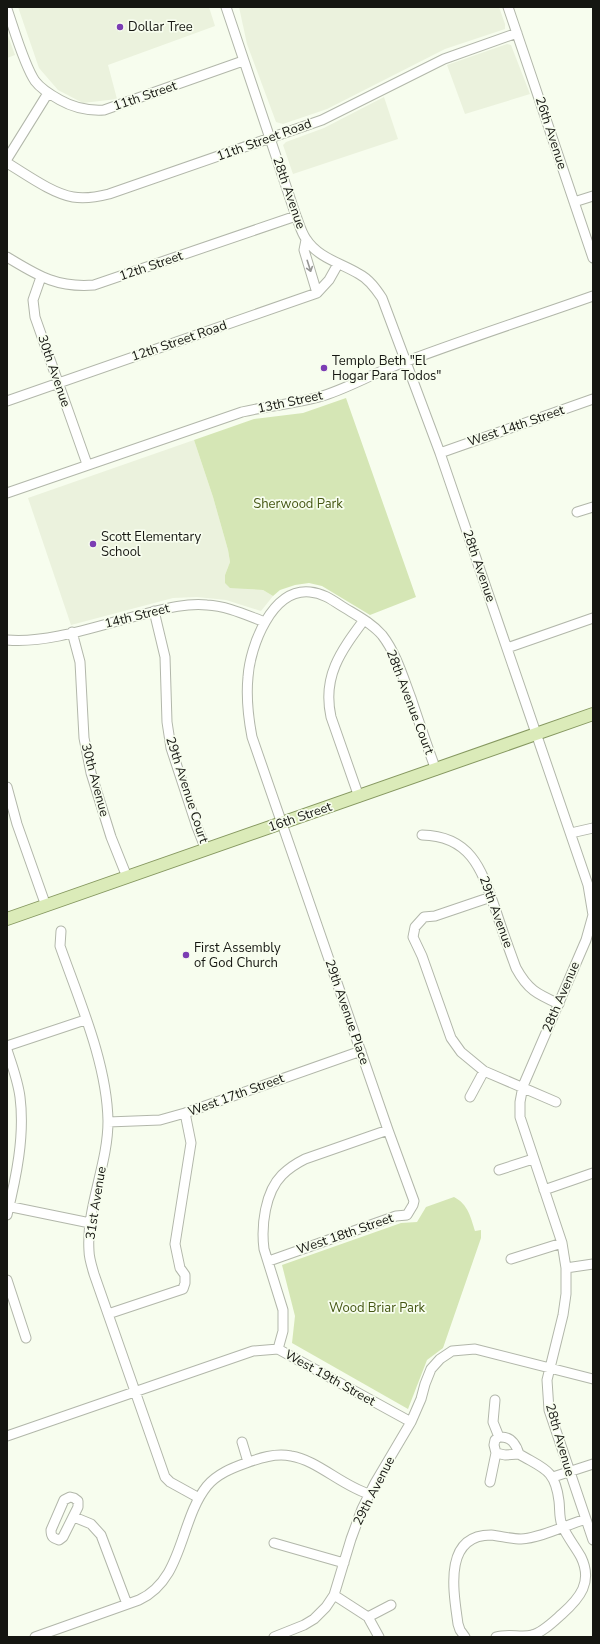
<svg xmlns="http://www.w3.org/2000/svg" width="600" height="1644" viewBox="0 0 600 1644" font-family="'Nunito Sans',sans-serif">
<rect width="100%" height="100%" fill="#f7fdee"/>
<!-- built -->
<path fill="#ebf2dd" d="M 18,7 L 209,7 L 215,26 L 108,65 L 117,99 L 83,103 L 58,90 L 39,68 Z
M 239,7 L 499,7 L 505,24 L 505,29 L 445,49 L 327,109 L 283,124 L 276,122 L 247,44 Z
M 7,33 L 15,55 L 7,58 Z
M 507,44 L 511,45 L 530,94 L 465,114 L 447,65 Z
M 384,97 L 398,139 L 293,174 L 283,145 L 286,142 L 324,128 Z
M 194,440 L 213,497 L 228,550 L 230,562 L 225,575 L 246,589 L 263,590 L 273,596 L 261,611 L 226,600 L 197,597 L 173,598 L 71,625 L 28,498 Z"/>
<!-- green -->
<path fill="#d5e6b5" d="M 346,398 L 416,597 L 370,615 L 322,586 L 309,583 L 295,585 L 280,590 L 273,596 L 263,590 L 230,588 L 225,583 L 225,575 L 230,562 L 228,550 L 213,497 L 194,440 L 254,419 L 303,413 Z
M 454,1197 C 468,1204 471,1218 475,1231 L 481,1230 L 481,1238 L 443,1348 L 427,1360 L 408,1409 L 292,1343 L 295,1316 L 282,1265 L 401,1223 L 417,1222 L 426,1207 Z"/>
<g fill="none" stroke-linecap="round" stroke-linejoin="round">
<!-- minor casing -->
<g stroke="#b2b7aa" stroke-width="11">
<path id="minor" d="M 226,7 L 296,216 C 299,223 301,232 306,239 C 318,258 341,263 359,274 C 369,279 376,289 382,298 L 440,453 L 588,885 L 593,915 L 586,940 L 523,1086 L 520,1102 L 520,1117 L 562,1243 L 566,1268 L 566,1294 L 563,1315 L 547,1380 L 549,1410 L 593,1540
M 508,7 L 593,258
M 7,9 C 14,29 24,65 35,81 C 41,89 51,95 60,100 C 74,108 87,111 104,110 L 243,61
M 7,159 L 48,93
M 7,163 C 26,174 51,193 73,197 C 85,199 97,197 109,194 L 322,120 L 444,59 L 517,33
M 574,202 L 593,196
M 306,240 L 304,250 L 317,293
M 7,257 C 37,275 56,288 94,285 L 296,216
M 41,277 L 33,300 L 35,317 L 87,464
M 7,401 L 317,293 L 329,280 L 338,264
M 440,453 L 593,399
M 7,493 L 242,412 C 267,406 294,404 319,397 C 344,390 366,377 389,368 C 456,342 525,320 593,296
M 577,512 L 593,507
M 154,611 L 165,657 L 167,722 L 171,748 L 197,827 L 206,850
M 72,632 L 80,662 L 84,738 L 91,773 L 111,837 L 127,877
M 7,640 C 49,644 103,624 144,614 C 164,609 185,603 207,605 C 227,606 246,615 265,622
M 507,648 L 593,618
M 7,787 L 17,824 L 46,906
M 359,797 L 331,717 C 322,676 341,651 364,620
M 571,833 L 593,828
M 422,835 C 472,836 482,871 496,911 C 502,930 509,949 516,968 C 528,990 537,994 559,1004
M 491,897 L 435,916 L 424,917 L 415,927 L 413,937 L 422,956 L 451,1038 L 461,1052 L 484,1071 L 556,1102
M 61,931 L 60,946 C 79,1000 107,1063 108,1121 C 108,1165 86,1207 89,1251 C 89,1258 92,1267 94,1274 L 165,1477 L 170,1482 L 199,1498
M 7,1046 L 85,1020
M 7,1050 C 12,1065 18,1081 20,1097 C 25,1136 16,1178 7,1215
M 470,1097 L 484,1071
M 108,1122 L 160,1120 L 185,1113 L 361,1051
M 499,1170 L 533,1159
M 544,1190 L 593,1173
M 7,1206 L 90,1223
M 511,1259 L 562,1243
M 269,1261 L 396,1216 L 407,1215 L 413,1205 L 414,1201 L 388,1130 L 252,737 C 248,716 246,697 248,677 C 250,646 272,588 310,592 C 322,593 331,599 340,605 C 354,614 371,622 382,635 C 396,653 403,677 411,698 C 419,722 427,746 436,770
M 566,1268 L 593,1264
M 7,1280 L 26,1338
M 108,1314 L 183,1289 L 185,1283 L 185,1275 L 180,1268 L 175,1244 L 191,1143 L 185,1113
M 278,1349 L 283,1331 L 283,1310 L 264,1249 C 261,1226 265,1192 282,1175 C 289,1168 297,1163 305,1159 L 388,1130
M 495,1400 L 493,1422 L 499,1437
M 7,1436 L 253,1351 L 278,1349 L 411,1422
M 242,1442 L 248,1462
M 496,1453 L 505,1455 L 519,1454
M 553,1477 L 593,1464
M 490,1482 L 496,1453 L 494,1445 L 495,1440 L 499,1437
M 70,1497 L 74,1498 L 78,1501 L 78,1507 L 63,1537 L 59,1540 C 53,1538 51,1537 51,1530 L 64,1500 Z
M 74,1517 L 91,1524 L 101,1535 L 127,1604
M 274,1543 L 344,1563
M 334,1595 L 368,1617 L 379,1637
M 368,1617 L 391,1605
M 35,1637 L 139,1600 C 184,1579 179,1521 207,1486 C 217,1474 232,1468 246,1463 C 260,1458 275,1453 291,1456 C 317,1460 342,1486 369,1494
M 274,1637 L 304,1625 L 314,1619 L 326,1607 L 334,1595 L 351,1539 L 362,1509 L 375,1483 L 411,1422 L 421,1399 L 425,1384 L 431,1369 L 440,1359 L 452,1351 L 475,1349 L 593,1379
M 465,1637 L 460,1630 L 458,1624 C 454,1594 442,1535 491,1535 C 501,1536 511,1539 521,1539 C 541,1538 566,1525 586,1519
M 496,1637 C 509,1633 521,1638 532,1635 C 542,1633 554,1621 562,1614 C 580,1598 593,1582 581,1557 C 575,1546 567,1537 562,1525 C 559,1518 560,1509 559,1501 C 555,1469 544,1469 519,1454 C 516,1444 511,1436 499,1437"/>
</g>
<!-- major casing -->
<g stroke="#869860" stroke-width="14">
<path id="major" d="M 7,919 L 593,714"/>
</g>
<!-- minor -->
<use href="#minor" stroke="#fff" stroke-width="9"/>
<!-- major -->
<use href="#major" stroke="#dbebb9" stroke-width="12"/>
</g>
<!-- one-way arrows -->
<defs><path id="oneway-shaft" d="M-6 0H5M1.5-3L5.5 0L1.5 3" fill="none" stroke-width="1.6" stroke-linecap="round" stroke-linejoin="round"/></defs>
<use stroke="#969694" href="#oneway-shaft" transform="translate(309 266) rotate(72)"/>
<!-- markers -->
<g fill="#7b3db3" stroke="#f7fdee" stroke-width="1.5">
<circle cx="120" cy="27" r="4"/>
<circle cx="324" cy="368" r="4"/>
<circle cx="93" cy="544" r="4"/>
<circle cx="186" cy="955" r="4"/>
</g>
<g text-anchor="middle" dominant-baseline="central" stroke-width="3.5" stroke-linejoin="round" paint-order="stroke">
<!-- poi labels -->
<g font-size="13" fill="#151611" stroke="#f7fdee" text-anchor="start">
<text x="128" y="27">Dollar Tree</text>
<text x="332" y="361">Templo Beth "El<tspan x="332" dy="15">Hogar Para Todos"</tspan></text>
<text x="101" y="537">Scott Elementary<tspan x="101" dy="15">School</tspan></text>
<text x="194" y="948">First Assembly<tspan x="194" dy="15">of God Church</tspan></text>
</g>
<!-- street labels -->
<g font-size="13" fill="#151611" stroke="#f7fdee">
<text transform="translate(145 96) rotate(-19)">11th Street</text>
<text transform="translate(551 133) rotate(72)">26th Avenue</text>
<text transform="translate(264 140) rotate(-20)">11th Street Road</text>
<text transform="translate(289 193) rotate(71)">28th Avenue</text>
<text transform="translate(151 266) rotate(-19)">12th Street</text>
<text transform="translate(179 341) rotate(-19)">12th Street Road</text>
<text transform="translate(54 371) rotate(71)">30th Avenue</text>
<text transform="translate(290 402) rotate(-12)">13th Street</text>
<text transform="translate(516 426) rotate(-19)">West 14th Street</text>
<text transform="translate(479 566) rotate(71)">28th Avenue</text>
<text transform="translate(137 616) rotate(-14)">14th Street</text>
<text transform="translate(410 702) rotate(69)">28th Avenue Court</text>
<text transform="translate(95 780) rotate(75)">30th Avenue</text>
<text transform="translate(187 790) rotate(72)">29th Avenue Court</text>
<text transform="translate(300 817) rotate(-19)">16th Street</text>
<text transform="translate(496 912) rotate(70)">29th Avenue</text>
<text transform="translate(561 997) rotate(-67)">28th Avenue</text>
<text transform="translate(347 1012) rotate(71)">29th Avenue Place</text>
<text transform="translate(236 1095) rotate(-20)">West 17th Street</text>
<text transform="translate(96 1203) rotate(-81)">31st Avenue</text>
<text transform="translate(345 1234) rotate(-19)">West 18th Street</text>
<text transform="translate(330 1378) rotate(29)">West 19th Street</text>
<text transform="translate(560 1440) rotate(74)">28th Avenue</text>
<text transform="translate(374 1491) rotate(-63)">29th Avenue</text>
</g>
<!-- park labels -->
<g font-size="13" fill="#455714" stroke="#f7fdee">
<text x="298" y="504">Sherwood Park</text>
<text x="377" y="1308">Wood Briar Park</text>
</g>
</g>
<!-- border -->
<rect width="600" height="1644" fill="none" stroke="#151611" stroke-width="16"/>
</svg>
